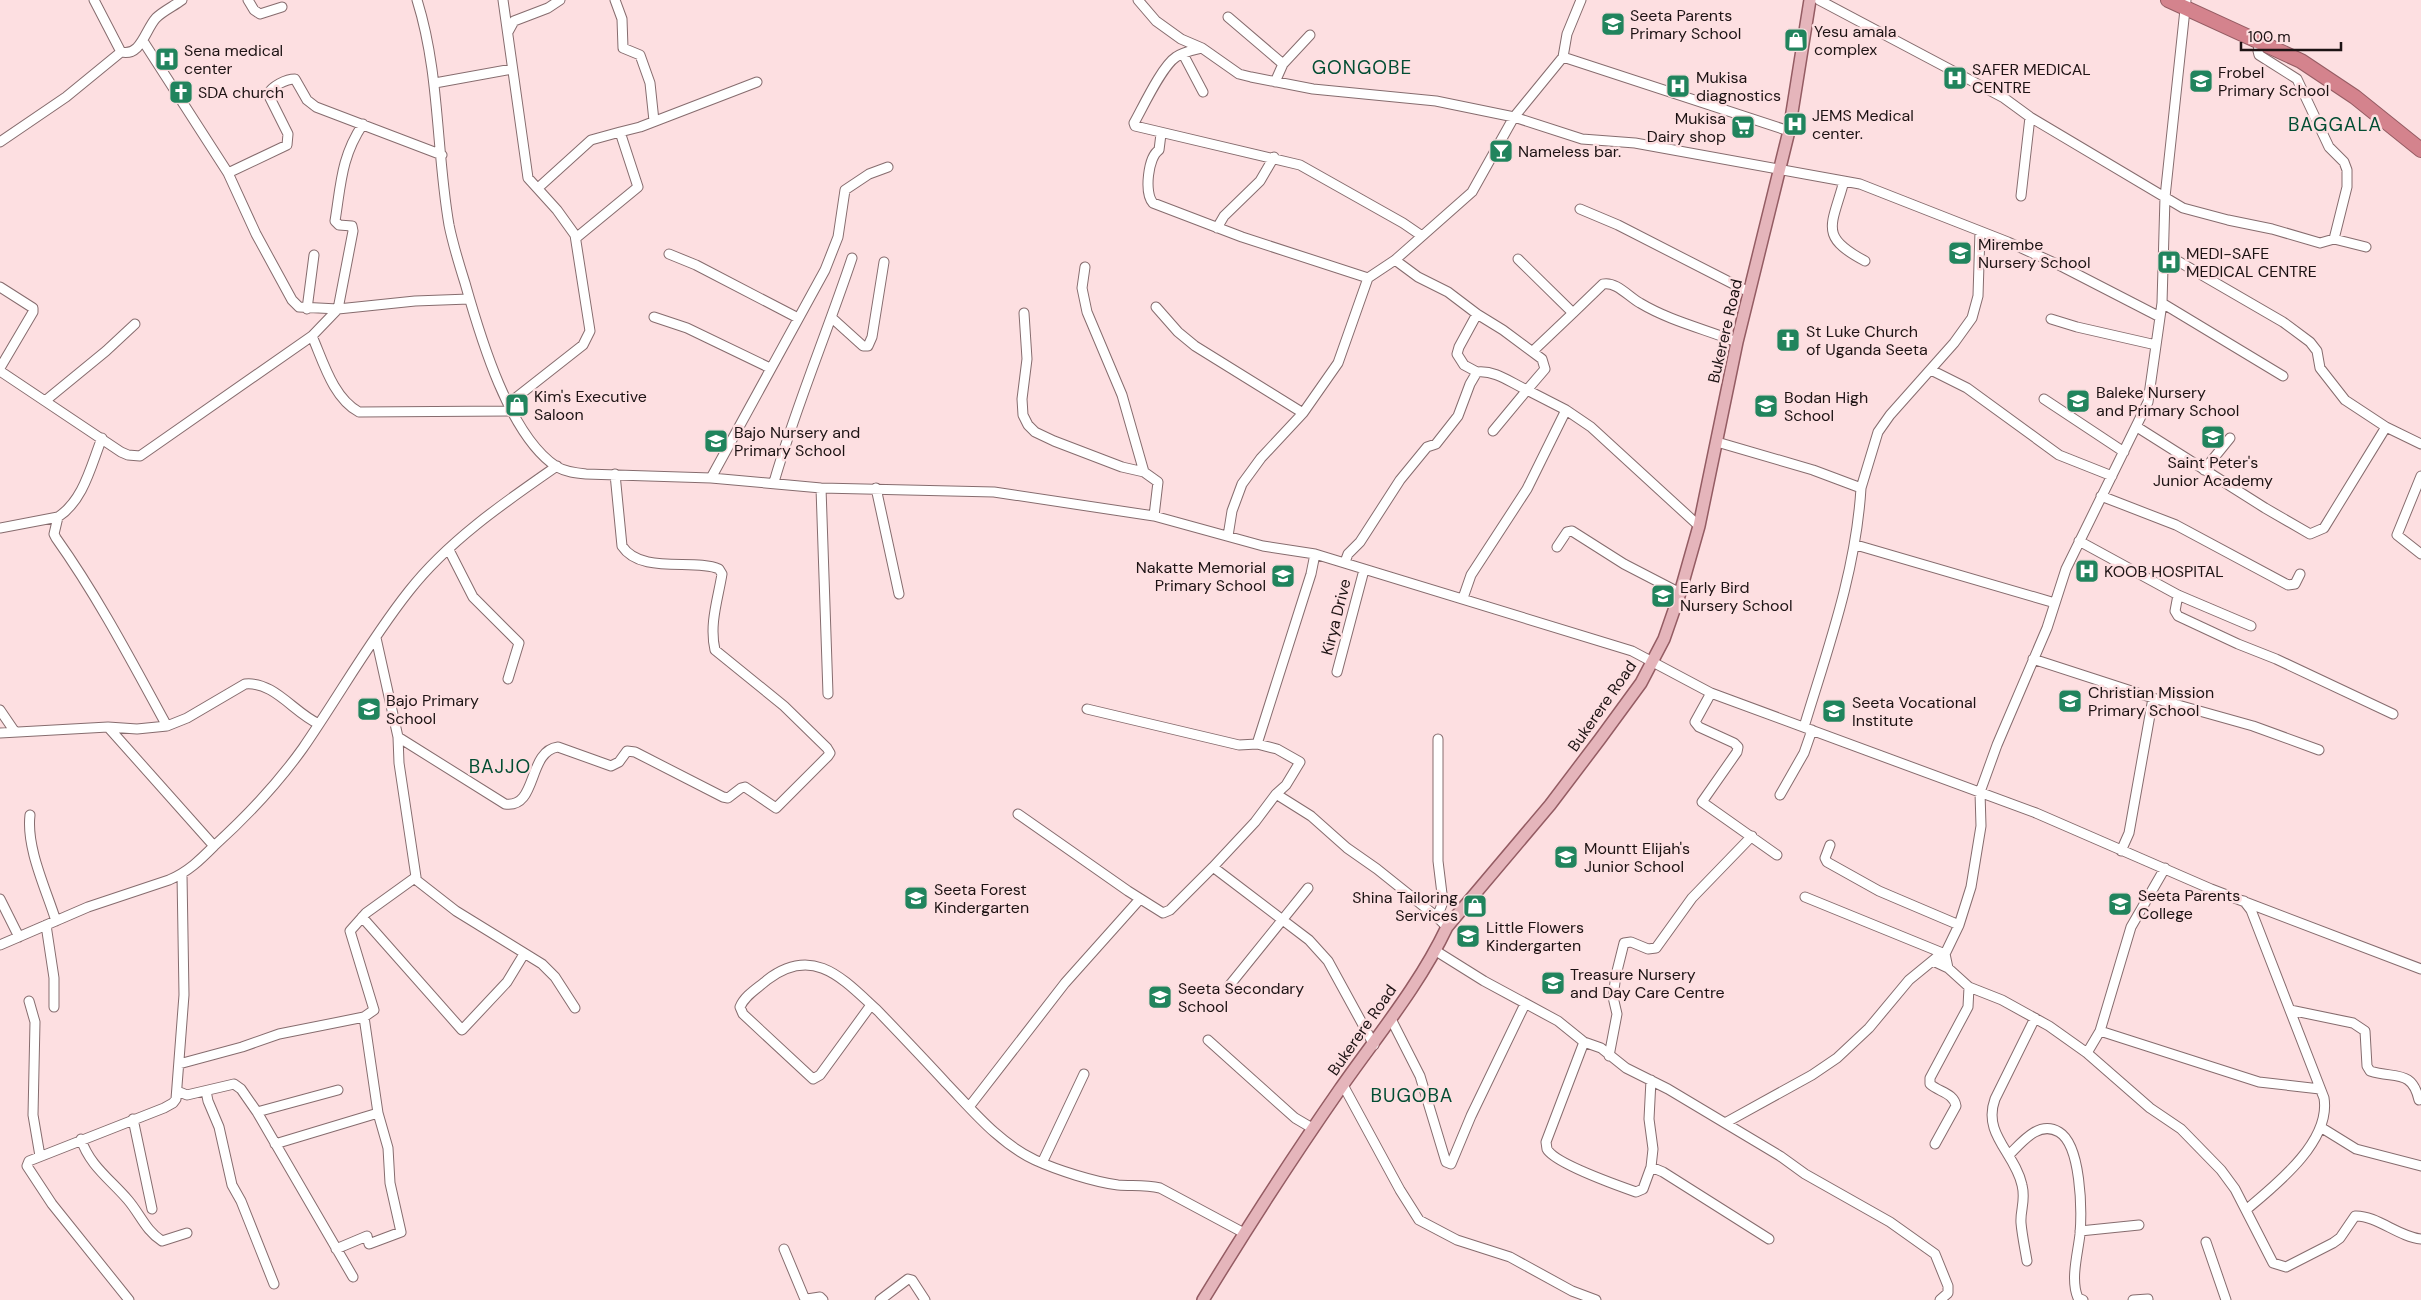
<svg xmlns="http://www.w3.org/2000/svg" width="2421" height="1300" viewBox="0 0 2421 1300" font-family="'DM Sans',sans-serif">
<rect width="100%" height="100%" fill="#fddfe1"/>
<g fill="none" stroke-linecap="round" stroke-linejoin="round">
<!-- minor casing -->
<g stroke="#866c6e" stroke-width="11">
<path id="minor" d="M 94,0 L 121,52
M 248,0 L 254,10 L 260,14 L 282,7
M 417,0 C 440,73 436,150 449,225 C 453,245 459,264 465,283 C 480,336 509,436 557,467 C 566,472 576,473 586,474 L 711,478 L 821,488 L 994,492 L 1154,516 L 1263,546 L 1315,554 L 1632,651 L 1711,693 L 2036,813 L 2211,889 L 2421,969
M 503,0 L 528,178 L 557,210 L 575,235 L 590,331 L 583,345 L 508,404
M 615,0 L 622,19 L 623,48 L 640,55 L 650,83 L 654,121
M 1138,0 L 1156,21 L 1181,39 L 1202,48 L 1239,74 L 1251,77 L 1313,89 L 1436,101 L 1514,117 L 1582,139 L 1635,143 L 1860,184 L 2008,242 L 2059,265 L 2160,317
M 1819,0 L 2004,98 L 2030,117 L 2183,208 L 2228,220 L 2272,229 L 2320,243 L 2334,239 L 2366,247
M 1228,17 L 1283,64
M 508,32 L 514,21 L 548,8 L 560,0
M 143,41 L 228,173 L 256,234 L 292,300 L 299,307 L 338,309 L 415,301 L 469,299
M 2261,41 L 2258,51 L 2259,55 L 2297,79 L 2329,147 L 2344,162 L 2347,170 L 2347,187 L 2334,239
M 1202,48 C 1194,50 1183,52 1176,57 C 1162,66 1143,107 1134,123 L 1135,126 L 1300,165 L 1403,223 L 1422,236
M 1183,54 L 1203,92
M 1563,57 L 1567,34 L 1581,0
M 1275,82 L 1283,64 L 1310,35
M 435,83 L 512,69
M 1161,134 L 1159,150 C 1148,157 1144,193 1153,203 L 1242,237 L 1368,278
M 0,142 L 66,97 L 121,52 C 141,57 145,30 156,18 C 163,11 174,6 182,0
M 228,173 L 287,145 L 288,134 L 268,94 C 272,86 286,79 295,79 L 307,100 L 316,107 L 442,155
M 1844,181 C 1832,226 1818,236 1865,261
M 538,188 L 591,140 L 620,132
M 2021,196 L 2030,117
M 1580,209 L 1618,225 L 1749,292
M 1217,228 L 1224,216 L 1260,181 L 1274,157
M 576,238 L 638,187 L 620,132 L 640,127 L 757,82
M 2164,253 L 2283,322 L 2310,342 L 2317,351 L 2320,368 L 2345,400 L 2386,427 L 2421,444
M 669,254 L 696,265 L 798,318
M 1518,259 L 1573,313 L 1603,284 C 1616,281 1629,297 1640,303 C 1670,321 1705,329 1737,342
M 1085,267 L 1082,288 L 1087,312 L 1122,395 L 1144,472 L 1158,482 L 1154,516
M 0,287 L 33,308 L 33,312 L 0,368
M 2162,303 L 2283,376
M 1156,307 L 1178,332 L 1195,346 L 1303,413
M 307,309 L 314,255
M 1024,313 L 1027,359 L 1022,399 L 1023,415 L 1028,425 L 1035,432 L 1054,441 L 1122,467 L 1144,472
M 654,317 L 687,328 L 770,368
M 832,318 L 863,346 L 868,346 L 872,337 L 884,262
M 2051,319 L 2077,327 L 2156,345
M 312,336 C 323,361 333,398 359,412 L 512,411
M 1533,351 L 1573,313
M 1931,370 L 1967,388 L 2059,455 L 2112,476
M 0,371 L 121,452 L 128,455 L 140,456 L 312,336 L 338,309 L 353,231 L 352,226 L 339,225 L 335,221 C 341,184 341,157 363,124
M 1477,372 L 1464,365 L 1457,354 L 1459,347 L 1477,314
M 2044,399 L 2124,452
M 45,401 L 106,351 L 135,324
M 2137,427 L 2265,508 L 2310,534 L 2324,528 L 2386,427
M 1493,431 L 1527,390 L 1566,410 L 1591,427 L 1699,526
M 1717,442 L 1813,470 L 1861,488 C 1856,571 1828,648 1804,727
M 2204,470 L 2230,438
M 2421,476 L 2397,535 L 2421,554
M 711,478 L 825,270 L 838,237 L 845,190 L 869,174 L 888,167
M 774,482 C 796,406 827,333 852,258
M 821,488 L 828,694
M 876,488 L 899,594
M 1861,488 L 1878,432 L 1890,415 L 1954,343 L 1972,318 L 1978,296 L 1980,231
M 2101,496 L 2176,525 L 2288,585 L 2295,584 L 2300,574
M 58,517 L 54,534 L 56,538 C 98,597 132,662 167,726
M 0,528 L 58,517 C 84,500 91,465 102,438
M 1228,536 L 1232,511 L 1242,484 L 1261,458 L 1303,413 L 1338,363 L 1368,278 L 1395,260 L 1472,192 L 1514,117 L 1563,57 L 1789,131
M 2079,541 L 2178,595 L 2251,626
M 1856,545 L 2055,603
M 1557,547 L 1567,532 L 1572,531 L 1624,564 L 1680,593
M 449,550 L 473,597 L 519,643 L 508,679
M 1315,554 L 1311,574 L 1257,744 L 1277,749 L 1300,762 L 1286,785 L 1276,794 L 1311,816 L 1347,848 L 1377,869 L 1437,917
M 1345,562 L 1348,554 L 1360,542 L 1400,480 L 1427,447 L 1436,444 L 1458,416 L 1470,384 L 1477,372 C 1496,370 1511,383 1527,390 L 1545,369 L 1542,359 L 1503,330 L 1477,314 L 1448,292 L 1418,277 L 1395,260
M 2178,595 L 2175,611 L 2178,616 L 2238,644 L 2276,659 L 2393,714
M 1463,598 L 1471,575 L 1527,489 L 1566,410
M 2033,659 L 2153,698 L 2253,726 L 2319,750
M 1337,672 L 1364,570
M 1711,693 L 1695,722 L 1699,727 L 1734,743 L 1738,747 L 1737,752 L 1702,802 L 1777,855
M 1087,709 L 1239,745 L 1257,744
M 0,710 L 15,732
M 108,727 L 214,846
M 0,733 L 108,727 L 137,729 L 167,726 L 187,718 L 245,684 C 274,681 294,713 319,724
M 398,737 L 505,804 C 538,809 527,751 558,747 L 611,766 L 619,762 L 627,751 L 635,752 L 723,797 L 728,798 L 741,788 L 745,787 L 776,808 L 828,756 L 830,753 L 827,748 L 784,706 L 715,650 C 709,624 718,599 722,574 L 719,569 C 694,558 641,575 622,546 L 615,474
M 1438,739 L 1438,861 L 1443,902 L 1437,917 L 1447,927
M 1276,794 L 1255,822 L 1213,867 L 1309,940 L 1328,961 L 1374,1045
M 1780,795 L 1804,753 L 1812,730
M 1018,814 L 1128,891 L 1163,913 L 1170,910 L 1213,867
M 30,815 C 26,848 46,889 56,921
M 1830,845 L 1825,858 L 1827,862 L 1879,891 L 1959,925
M 2121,851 L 2129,833 L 2153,698
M 415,879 L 456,911 L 542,964 L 555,977 L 575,1008
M 1805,897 L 1945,954 L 1948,968
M 0,899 L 19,937
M 2244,901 L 2251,910 L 2324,1098 C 2331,1141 2277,1184 2247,1209
M 362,917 L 462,1030 L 507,982 L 524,954
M 46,925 L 54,978 L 54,1007
M 0,945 L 88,907 L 169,880 C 188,872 200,860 214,846 C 246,817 278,783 303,748 C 339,696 370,640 409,591 C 448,541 505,502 557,466
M 1436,951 L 1484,981 L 1558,1021 L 1584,1042 L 1601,1048 L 1626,1068 L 1668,1089 L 1780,1156 L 1805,1174 L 1890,1222 L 1935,1254 L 1948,1286 L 1948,1293 L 1940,1300
M 1933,961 L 1948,968 L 1969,987 L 2002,1000 L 2049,1026 L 2087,1053 L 2150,1108 L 2181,1129 L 2221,1170 L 2235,1189 L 2273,1263 L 2286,1267 L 2333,1243 L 2340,1238 L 2355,1216 C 2376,1215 2399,1237 2421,1239
M 1229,986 L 1308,888
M 29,1001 L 35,1022 L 33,1115 L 40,1156
M 871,1005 L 820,1075 L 813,1079 L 743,1014 L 740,1007 C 745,995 758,988 767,980 C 814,944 844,980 878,1011 C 901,1035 924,1059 946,1083 C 973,1111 999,1143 1035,1160 C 1057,1170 1094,1182 1118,1185 C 1133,1186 1146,1185 1160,1188 L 1244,1233
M 2290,1010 L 2353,1023 L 2365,1031 L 2367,1066 L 2370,1071 C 2395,1079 2412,1069 2419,1100
M 1391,1019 L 1420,1076 L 1446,1162 L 1451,1164 L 1471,1116 L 1525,1004
M 2100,1031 L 2259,1082 L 2320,1089
M 1208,1040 L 1295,1118 L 1312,1128
M 1584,1042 L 1546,1142 C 1546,1142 1547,1149 1547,1149 C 1554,1163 1619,1186 1636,1192 L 1643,1189 L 1651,1167
M 2087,1053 L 2100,1031 L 2131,927 L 2165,868
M 1609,1056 L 1617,1014 L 1613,997 L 1616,975 L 1624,943 L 1631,942 L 1648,949 L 1656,948 L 1692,898 L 1752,836
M 179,1064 L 242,1047 L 279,1034 L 364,1017 L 374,1010 L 350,931 L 366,913 L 416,877 L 399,763 L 398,737 L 376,638
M 1651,1080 L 1649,1119 L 1653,1149 L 1651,1167 L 1663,1172 L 1769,1239
M 1343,1085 L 1400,1190 L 1419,1220 L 1457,1240 L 1510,1257 L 1572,1291 L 1596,1300
M 177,1091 L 187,1095 L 234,1084 L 241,1089 L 257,1112 L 353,1277
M 206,1091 L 208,1101 L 219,1127 L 232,1185 L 241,1201 L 274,1284
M 969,1107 L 1065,983 L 1140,899
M 257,1112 L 338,1090
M 133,1119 L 152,1209
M 1725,1123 L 1812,1075 L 1837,1058 L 1869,1028 L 1909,980 L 1942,953 L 1945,954 L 1959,925 L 1971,887 L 1981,826 L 1980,792 L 1997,745 L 2047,628 L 2066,569 L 2148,402 L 2162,303 L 2165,197 L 2186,0
M 2322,1128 L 2356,1149 L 2421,1166
M 81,1139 C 89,1165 111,1180 128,1200 C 140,1214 146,1231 162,1241 L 187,1233
M 275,1144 L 378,1113
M 1935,1144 L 1956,1106 C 1954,1093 1939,1092 1930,1084 L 1930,1078 L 1968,1007 L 1969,987
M 2009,1155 C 2022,1142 2039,1120 2059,1132 C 2081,1145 2082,1209 2080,1234 C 2078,1253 2070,1280 2078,1298 L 2083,1300
M 1042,1163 L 1084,1074
M 2080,1231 L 2139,1225
M 2206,1242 L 2226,1300
M 336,1249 L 367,1236 L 369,1244 L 401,1232 L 390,1183 L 388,1148 L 378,1113 L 364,1017
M 784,1249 L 804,1297 L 807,1299 L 820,1297 L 823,1300
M 2027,1261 C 2025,1249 2022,1235 2021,1223 C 2020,1210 2026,1201 2022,1185 C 2015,1153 1982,1134 1995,1099 L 2035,1018
M 129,1300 L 52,1204 L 27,1166 L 29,1161 L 164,1108 L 173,1103 L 176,1099 L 184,995 L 182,875
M 880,1300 L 908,1279 L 912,1280 L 925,1300
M 2133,1300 L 2148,1299"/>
</g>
<!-- major casing -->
<g stroke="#945c63" stroke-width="14">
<path id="major" d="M 1203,1300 C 1247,1228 1292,1158 1340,1089 C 1377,1036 1419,986 1447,927 L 1550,805 L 1600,739 L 1641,683 L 1664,639 L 1680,593 L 1699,526 L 1737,342 L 1789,131 L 1810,0"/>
</g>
<!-- highway casing -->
<g stroke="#945c63" stroke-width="16">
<path id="highway" d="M 2168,0 L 2301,61 L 2355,97 L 2421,150"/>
</g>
<!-- minor -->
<use href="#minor" stroke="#fff" stroke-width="9"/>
<!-- major -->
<use href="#major" stroke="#e5b5bb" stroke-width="11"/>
<!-- highway -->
<use href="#highway" stroke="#d4838d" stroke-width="14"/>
</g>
<!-- icons -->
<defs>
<g id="school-square" transform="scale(1.25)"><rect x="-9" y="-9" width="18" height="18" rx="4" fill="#21845d" stroke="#fddfe1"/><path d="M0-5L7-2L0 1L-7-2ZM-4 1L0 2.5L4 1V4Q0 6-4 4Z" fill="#fff"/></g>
<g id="shop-square" transform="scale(1.25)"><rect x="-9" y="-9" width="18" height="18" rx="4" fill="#21845d" stroke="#fddfe1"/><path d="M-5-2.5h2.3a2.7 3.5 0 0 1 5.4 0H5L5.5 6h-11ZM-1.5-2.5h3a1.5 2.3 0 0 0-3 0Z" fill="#fff"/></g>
<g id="hospital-square" transform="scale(1.25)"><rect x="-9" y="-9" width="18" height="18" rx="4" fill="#21845d" stroke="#fddfe1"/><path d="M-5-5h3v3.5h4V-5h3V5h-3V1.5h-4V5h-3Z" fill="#fff"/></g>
<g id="church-square" transform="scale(1.25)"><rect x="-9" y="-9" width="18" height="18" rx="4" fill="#21845d" stroke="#fddfe1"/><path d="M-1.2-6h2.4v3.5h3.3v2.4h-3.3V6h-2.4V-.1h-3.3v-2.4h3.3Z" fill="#fff"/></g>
<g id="supermarket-square" transform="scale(1.25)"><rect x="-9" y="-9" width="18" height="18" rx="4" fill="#21845d" stroke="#fddfe1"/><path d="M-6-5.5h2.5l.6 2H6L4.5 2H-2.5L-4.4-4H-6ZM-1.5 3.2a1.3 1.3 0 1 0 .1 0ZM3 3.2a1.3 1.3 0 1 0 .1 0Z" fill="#fff"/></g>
<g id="bar-square" transform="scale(1.25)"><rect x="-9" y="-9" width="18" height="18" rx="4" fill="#21845d" stroke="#fddfe1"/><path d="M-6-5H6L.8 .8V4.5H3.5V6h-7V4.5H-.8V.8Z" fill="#fff"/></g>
</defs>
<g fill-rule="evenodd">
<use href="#school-square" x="1613" y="24"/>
<use href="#shop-square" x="1796" y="40"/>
<use href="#hospital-square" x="167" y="59"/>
<use href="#hospital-square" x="1955" y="78"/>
<use href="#school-square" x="2201" y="81"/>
<use href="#hospital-square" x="1678" y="86"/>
<use href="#church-square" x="181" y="92"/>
<use href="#hospital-square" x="1795" y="124"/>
<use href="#supermarket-square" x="1743" y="127"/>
<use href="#bar-square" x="1501" y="151"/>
<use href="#school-square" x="1960" y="253"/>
<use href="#hospital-square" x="2169" y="262"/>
<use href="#church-square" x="1788" y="340"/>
<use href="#school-square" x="2078" y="401"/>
<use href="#shop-square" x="517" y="405"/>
<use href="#school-square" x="1766" y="406"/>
<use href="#school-square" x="2213" y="437"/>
<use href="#school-square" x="716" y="441"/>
<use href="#hospital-square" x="2087" y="571"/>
<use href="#school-square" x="1283" y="576"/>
<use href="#school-square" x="1663" y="596"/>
<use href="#school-square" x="2070" y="701"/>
<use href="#school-square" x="369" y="709"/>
<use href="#school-square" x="1834" y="711"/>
<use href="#school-square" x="1566" y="857"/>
<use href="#school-square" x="916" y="898"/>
<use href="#school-square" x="2120" y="904"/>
<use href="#shop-square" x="1475" y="906"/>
<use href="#school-square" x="1468" y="936"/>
<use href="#school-square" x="1553" y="983"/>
<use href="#school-square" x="1160" y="997"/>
</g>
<g text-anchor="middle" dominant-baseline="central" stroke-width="5" stroke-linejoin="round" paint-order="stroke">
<!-- poi labels -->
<g font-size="16" fill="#1d1314" stroke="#fddfe1" text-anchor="start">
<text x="1630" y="15">Seeta Parents<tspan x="1630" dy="18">Primary School</tspan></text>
<text x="1814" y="31">Yesu amala<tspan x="1814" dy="18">complex</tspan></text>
<text x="184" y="50">Sena medical<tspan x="184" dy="18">center</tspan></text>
<text x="1972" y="69">SAFER MEDICAL<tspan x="1972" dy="18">CENTRE</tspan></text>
<text x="2218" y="72">Frobel<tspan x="2218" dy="18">Primary School</tspan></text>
<text x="1696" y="77">Mukisa<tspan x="1696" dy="18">diagnostics</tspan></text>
<text x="198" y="92">SDA church</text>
<text x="1812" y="115">JEMS Medical<tspan x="1812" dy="18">center.</tspan></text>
<text x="1726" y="118" text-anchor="end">Mukisa<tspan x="1726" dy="18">Dairy shop</tspan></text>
<text x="1518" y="151">Nameless bar.</text>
<text x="1978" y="244">Mirembe<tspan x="1978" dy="18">Nursery School</tspan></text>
<text x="2186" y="253">MEDI-SAFE<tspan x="2186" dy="18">MEDICAL CENTRE</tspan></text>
<text x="1806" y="331">St Luke Church<tspan x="1806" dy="18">of Uganda Seeta</tspan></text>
<text x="2096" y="392">Baleke Nursery<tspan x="2096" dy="18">and Primary School</tspan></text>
<text x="534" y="396">Kim's Executive<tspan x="534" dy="18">Saloon</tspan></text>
<text x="1784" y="397">Bodan High<tspan x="1784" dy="18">School</tspan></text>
<text x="734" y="432">Bajo Nursery and<tspan x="734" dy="18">Primary School</tspan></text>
<text x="2213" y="462" text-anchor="middle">Saint Peter's<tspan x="2213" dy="18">Junior Academy</tspan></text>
<text x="1266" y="567" text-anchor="end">Nakatte Memorial<tspan x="1266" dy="18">Primary School</tspan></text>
<text x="2104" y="571">KOOB HOSPITAL</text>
<text x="1680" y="587">Early Bird<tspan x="1680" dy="18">Nursery School</tspan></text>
<text x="2088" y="692">Christian Mission<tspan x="2088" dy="18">Primary School</tspan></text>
<text x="386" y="700">Bajo Primary<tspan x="386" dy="18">School</tspan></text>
<text x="1852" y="702">Seeta Vocational<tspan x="1852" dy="18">Institute</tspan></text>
<text x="1584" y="848">Mountt Elijah's<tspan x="1584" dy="18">Junior School</tspan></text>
<text x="934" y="889">Seeta Forest<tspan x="934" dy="18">Kindergarten</tspan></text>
<text x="2138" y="895">Seeta Parents<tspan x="2138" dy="18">College</tspan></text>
<text x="1458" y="897" text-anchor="end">Shina Tailoring<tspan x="1458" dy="18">Services</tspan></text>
<text x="1486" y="927">Little Flowers<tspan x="1486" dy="18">Kindergarten</tspan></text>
<text x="1570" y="974">Treasure Nursery<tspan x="1570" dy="18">and Day Care Centre</tspan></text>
<text x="1178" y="988">Seeta Secondary<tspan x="1178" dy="18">School</tspan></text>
</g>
<!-- street labels -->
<g font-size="16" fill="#1d1314" stroke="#fddfe1">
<text transform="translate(1725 331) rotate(-77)">Bukerere Road</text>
<text transform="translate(1336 617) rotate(-76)">Kirya Drive</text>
<text transform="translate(1602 706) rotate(-55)">Bukerere Road</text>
<text transform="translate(1362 1030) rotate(-55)">Bukerere Road</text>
</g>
<!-- quarter labels -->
<g font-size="19" letter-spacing="1" fill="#024d33" stroke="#fddfe1">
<text x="1362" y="67">GONGOBE</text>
<text x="2335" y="124">BAGGALA</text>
<text x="500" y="766">BAJJO</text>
<text x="1412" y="1095">BUGOBA</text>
</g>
</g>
<!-- scale -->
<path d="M2241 42v8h100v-8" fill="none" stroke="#1d1314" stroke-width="2.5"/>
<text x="2248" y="42" font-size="15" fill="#1d1314" stroke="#fddfe1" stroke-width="4" paint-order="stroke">100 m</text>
</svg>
